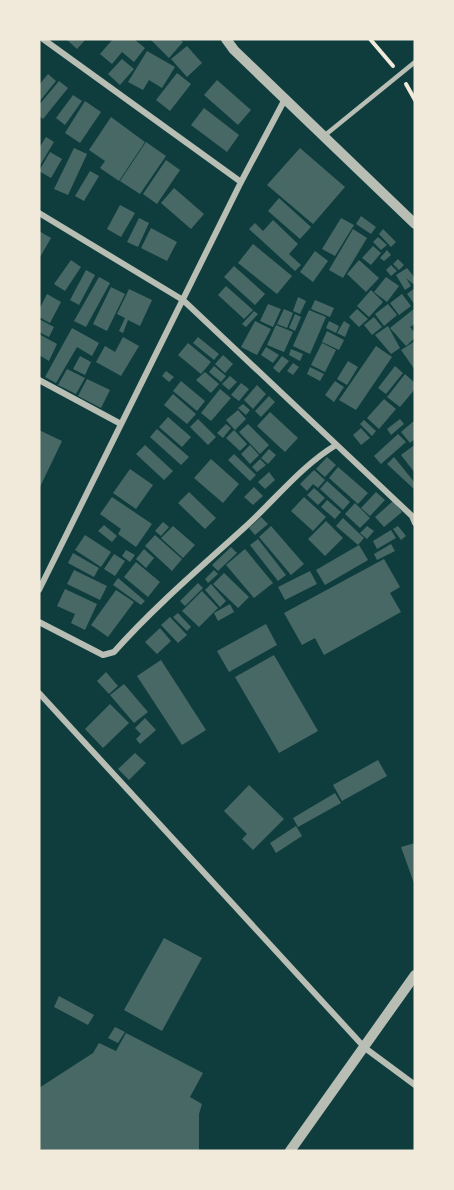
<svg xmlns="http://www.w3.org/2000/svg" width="454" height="1190" viewBox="0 0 454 1190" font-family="Spectral,serif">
<rect width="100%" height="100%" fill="#0f3d3e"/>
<!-- building -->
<path fill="#486865" d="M 66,39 L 86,39 L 77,49 Z
M 113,39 L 134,39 L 145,48 L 134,62 L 122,52 L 112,64 L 100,54 Z
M 150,39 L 179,39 L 183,42 L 169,58 Z
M 187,46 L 202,63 L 187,77 L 171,59 Z
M 147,51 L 175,67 L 162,88 L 149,80 L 143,90 L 128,82 Z
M 122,59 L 134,69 L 120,85 L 108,74 Z
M 177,73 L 191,84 L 170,111 L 156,100 Z
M 48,74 L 56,81 L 39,102 L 39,85 Z
M 217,80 L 251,110 L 238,125 L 204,95 Z
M 59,81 L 68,88 L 43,119 L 39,116 L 39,105 Z
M 73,95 L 82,101 L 65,125 L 56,118 Z
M 85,101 L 101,112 L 80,143 L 65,133 Z
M 204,108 L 239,135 L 227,152 L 191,125 Z
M 111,117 L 145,142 L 119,181 L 100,168 L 105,161 L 89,150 Z
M 46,137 L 54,142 L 39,167 L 39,148 Z
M 146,142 L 166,156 L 140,194 L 120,181 Z
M 74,148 L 87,154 L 68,195 L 54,189 Z
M 300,148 L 345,187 L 313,224 L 267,185 Z
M 50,152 L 62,159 L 51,178 L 39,171 Z
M 166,160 L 180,170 L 157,204 L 143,194 Z
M 90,171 L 99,176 L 84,201 L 75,196 Z
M 174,188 L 204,214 L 191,229 L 161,203 Z
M 279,198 L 311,227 L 300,239 L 268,211 Z
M 120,205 L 135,213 L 121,237 L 107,229 Z
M 361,216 L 376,227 L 371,234 L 356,224 Z
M 139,218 L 149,223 L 138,247 L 127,242 Z
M 341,218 L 354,225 L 335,256 L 322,249 Z
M 273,220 L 298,244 L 289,254 L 301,265 L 295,271 L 249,229 L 255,223 L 263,231 Z
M 151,228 L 177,242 L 167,261 L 141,248 Z
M 353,229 L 367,238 L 343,278 L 329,270 Z
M 383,229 L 396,242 L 391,247 L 379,234 Z
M 39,231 L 51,238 L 39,259 Z
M 378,237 L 387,245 L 381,250 L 373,242 Z
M 253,244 L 292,276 L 277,294 L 238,263 Z
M 373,246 L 381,253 L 371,265 L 362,258 Z
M 387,250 L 391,255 L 384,261 L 380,258 Z
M 315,251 L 328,261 L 313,282 L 300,272 Z
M 398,259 L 404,265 L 399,270 L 393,264 Z
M 71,260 L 81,267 L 65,291 L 54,284 Z
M 359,260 L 379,278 L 366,292 L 347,274 Z
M 391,265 L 397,271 L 391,276 L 386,270 Z
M 234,266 L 265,294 L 255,305 L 224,277 Z
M 407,268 L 415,278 L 415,283 L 413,284 L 406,278 L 411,286 L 405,290 L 396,275 Z
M 86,270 L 95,275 L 79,305 L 70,300 Z
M 99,277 L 110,283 L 86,327 L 74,321 Z
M 386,277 L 399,286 L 387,302 L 374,292 Z
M 226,286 L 253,310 L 244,319 L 218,295 Z
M 111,287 L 125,294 L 107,331 L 93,324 Z
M 415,288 L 415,305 L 407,294 Z
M 129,289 L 152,300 L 140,326 L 128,320 L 123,333 L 119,331 L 125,318 L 117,314 Z
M 371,290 L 383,302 L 369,317 L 357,306 Z
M 47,294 L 61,302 L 50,323 L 39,317 L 39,310 Z
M 402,294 L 411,306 L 399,315 L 390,303 Z
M 298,297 L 306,301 L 300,314 L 293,311 Z
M 315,300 L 334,308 L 330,317 L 311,309 Z
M 268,304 L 281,309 L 273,327 L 260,321 Z
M 388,304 L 397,315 L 384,326 L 375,314 Z
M 415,308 L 415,324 L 410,327 L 415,333 L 415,338 L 406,346 L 390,328 Z
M 284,309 L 293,313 L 287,328 L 277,324 Z
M 357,309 L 368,319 L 359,327 L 349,317 Z
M 309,310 L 326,317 L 310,354 L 293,346 Z
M 254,311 L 258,314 L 246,327 L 242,324 Z
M 295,314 L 301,317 L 295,331 L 289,328 Z
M 374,317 L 382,327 L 372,335 L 364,325 Z
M 39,319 L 54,327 L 49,337 L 39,332 Z
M 255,321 L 271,329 L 257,355 L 241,347 Z
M 329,321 L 339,326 L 336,333 L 326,328 Z
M 344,321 L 350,325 L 345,337 L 337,333 Z
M 276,325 L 293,332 L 284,352 L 267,345 Z
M 388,326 L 400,348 L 391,354 L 375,335 Z
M 72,328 L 99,343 L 92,356 L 77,347 L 56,383 L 45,377 Z
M 327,331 L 344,340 L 339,350 L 322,342 Z
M 39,334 L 57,344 L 49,361 L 39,355 Z
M 123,337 L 139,346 L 121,376 L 96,362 L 105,346 L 115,352 Z
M 198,337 L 219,354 L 214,360 L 193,343 Z
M 415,341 L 415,370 L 401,350 Z
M 188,343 L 211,362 L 201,374 L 178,355 Z
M 322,343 L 336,350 L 325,372 L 311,365 Z
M 376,346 L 392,357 L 356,410 L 339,400 Z
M 266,347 L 279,355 L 273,363 L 261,355 Z
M 291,349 L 303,354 L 300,361 L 289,355 Z
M 223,355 L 233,364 L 225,373 L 215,364 Z
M 80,356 L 91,362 L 85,375 L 73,369 Z
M 282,356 L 289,361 L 279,373 L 273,368 Z
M 348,361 L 358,367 L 347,385 L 337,379 Z
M 293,363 L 299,367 L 293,375 L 287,371 Z
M 214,366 L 226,376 L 221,382 L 209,372 Z
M 395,366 L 403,373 L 386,394 L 378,388 Z
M 310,367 L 324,374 L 320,381 L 307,374 Z
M 67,369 L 85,378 L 76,394 L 58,385 Z
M 166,371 L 174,377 L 169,382 L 162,376 Z
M 205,372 L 219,384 L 211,393 L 196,380 Z
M 405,374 L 415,383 L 415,389 L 400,407 L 387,397 Z
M 230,376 L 237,382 L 229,390 L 222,384 Z
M 87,379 L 110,390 L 101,408 L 78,396 Z
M 181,381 L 205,401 L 197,411 L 173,391 Z
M 335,381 L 344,387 L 334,402 L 325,395 Z
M 241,383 L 249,389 L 239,401 L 231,395 Z
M 257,385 L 266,394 L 253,409 L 244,400 Z
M 220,389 L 231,398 L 211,421 L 201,413 Z
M 173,394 L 196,414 L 187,424 L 164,405 Z
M 269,396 L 275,402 L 261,417 L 255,411 Z
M 384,399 L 396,409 L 379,429 L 367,418 Z
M 243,404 L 250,410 L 246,415 L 238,408 Z
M 238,410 L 246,419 L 235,430 L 226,420 Z
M 270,412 L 298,438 L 285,452 L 257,426 Z
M 168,417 L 191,437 L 182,447 L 159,427 Z
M 198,419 L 216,437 L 208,445 L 190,427 Z
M 400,419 L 404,424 L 391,435 L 387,429 Z
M 364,420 L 376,431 L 372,436 L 360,424 Z
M 415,420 L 415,439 L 410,443 L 401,432 Z
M 226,424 L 231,428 L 223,438 L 217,433 Z
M 248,424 L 269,445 L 260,454 L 239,432 Z
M 361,428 L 370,438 L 361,445 L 353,435 Z
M 157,429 L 189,457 L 181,465 L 150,437 Z
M 39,430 L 62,441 L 39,489 Z
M 234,430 L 247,444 L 240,451 L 226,438 Z
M 398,434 L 406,442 L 381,464 L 374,456 Z
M 145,445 L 173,471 L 164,480 L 136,454 Z
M 250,445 L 259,455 L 250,464 L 241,454 Z
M 413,446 L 415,448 L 415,473 L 401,455 Z
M 269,449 L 276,455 L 268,464 L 261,458 Z
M 234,454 L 256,475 L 250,481 L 228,460 Z
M 327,457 L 336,465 L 325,477 L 316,469 Z
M 394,457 L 415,483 L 415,490 L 387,464 Z
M 211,459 L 239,484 L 223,503 L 194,478 Z
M 260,459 L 266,465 L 257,472 L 252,467 Z
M 338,467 L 368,493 L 358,504 L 329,478 Z
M 130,469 L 153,485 L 136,509 L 113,493 Z
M 314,470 L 325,480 L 318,488 L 313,484 L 307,491 L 300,484 Z
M 269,472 L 275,480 L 265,489 L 258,482 Z
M 327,481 L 350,502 L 343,510 L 320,489 Z
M 254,487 L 263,496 L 253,505 L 244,497 Z
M 314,488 L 325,498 L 318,505 L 307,495 Z
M 189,492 L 216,518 L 205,529 L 178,503 Z
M 376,492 L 385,500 L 370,516 L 361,508 Z
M 112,497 L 152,524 L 136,547 L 118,534 L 121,529 L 100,514 Z
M 304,497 L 326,517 L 313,531 L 291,511 Z
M 327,500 L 341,512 L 335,519 L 321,507 Z
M 393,501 L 402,512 L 384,527 L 375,517 Z
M 355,503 L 370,518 L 360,528 L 345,514 Z
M 261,517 L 268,524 L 255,535 L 249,528 Z
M 343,518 L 364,538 L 358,545 L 336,526 Z
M 326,521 L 343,538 L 325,556 L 308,539 Z
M 163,522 L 169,527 L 161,536 L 155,531 Z
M 104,525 L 117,536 L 112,542 L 98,531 Z
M 173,526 L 195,545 L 183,558 L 161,538 Z
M 271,526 L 304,564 L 291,575 L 259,537 Z
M 367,526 L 374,531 L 367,539 L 360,533 Z
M 398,526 L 406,536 L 401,540 L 393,529 Z
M 391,530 L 396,538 L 377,549 L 373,541 Z
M 85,535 L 111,552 L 101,567 L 75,550 Z
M 155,535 L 182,559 L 172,571 L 145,546 Z
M 258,539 L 286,575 L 278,581 L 250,545 Z
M 391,544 L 395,551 L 377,560 L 374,554 Z
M 359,545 L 368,560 L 325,585 L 316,570 Z
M 231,547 L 237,553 L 218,571 L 212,565 Z
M 144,549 L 154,558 L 146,568 L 136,559 Z
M 245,549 L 273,583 L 254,598 L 226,565 Z
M 126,550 L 135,555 L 130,562 L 122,556 Z
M 73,553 L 99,568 L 94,577 L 68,563 Z
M 114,554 L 125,561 L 115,576 L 104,569 Z
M 384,559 L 400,587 L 390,593 L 401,612 L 324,655 L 315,638 L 302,645 L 284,613 Z
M 136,562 L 160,582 L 148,597 L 124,577 Z
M 74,570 L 107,586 L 100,600 L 67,584 Z
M 214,570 L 218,574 L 208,583 L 205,579 Z
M 310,571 L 317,584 L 285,600 L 278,587 Z
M 224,573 L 249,597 L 238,608 L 213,584 Z
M 118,578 L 145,601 L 141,605 L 113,585 Z
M 198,583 L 203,588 L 185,606 L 180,601 Z
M 211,584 L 226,601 L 220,607 L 205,590 Z
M 65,589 L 97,604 L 85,630 L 71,623 L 75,614 L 57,606 Z
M 116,590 L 134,602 L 108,637 L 91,625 Z
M 202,591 L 218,608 L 199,627 L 182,611 Z
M 230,604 L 234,612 L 218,621 L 214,613 Z
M 178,613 L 191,627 L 187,631 L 173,617 Z
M 170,617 L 187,635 L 178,643 L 161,625 Z
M 266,624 L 277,645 L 229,672 L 217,651 Z
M 160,628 L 171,641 L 157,654 L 145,642 Z
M 274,655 L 318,731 L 279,753 L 235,677 Z
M 161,660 L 206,730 L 182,745 L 137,676 Z
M 106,672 L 118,686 L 109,694 L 97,681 Z
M 124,684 L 148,712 L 134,723 L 110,695 Z
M 110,704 L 129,723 L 103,748 L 85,729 Z
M 145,718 L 156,730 L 140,744 L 136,739 L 141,734 L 135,728 Z
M 135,753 L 146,763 L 129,780 L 118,769 Z
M 378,760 L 387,776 L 342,801 L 333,785 Z
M 249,785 L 284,819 L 253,850 L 242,839 L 247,834 L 224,811 Z
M 335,793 L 341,803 L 298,827 L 293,818 Z
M 296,826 L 302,836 L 276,853 L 270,843 Z
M 415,843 L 415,886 L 401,847 Z
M 164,938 L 202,958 L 162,1031 L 124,1010 Z
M 59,996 L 94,1015 L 88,1025 L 54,1007 Z
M 115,1027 L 125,1032 L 118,1043 L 108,1038 Z
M 126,1033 L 203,1073 L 190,1097 L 202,1104 L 199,1114 L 199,1151 L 39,1151 L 39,1088 L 93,1053 L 99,1043 L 116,1051 Z"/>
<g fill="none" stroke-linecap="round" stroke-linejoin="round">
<!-- path -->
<path stroke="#f1e9da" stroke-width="4" d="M 370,39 L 393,66
M 406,84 L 415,100"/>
<!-- service -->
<path stroke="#b8beb3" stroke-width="4.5" d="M 324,136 L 415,62"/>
<!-- minor -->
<path stroke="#b8beb3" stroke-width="6" d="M 43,39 L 241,182
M 39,213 L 183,300 L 412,516 L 415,523
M 39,380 L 121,424
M 39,590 L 241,182 L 285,99
M 39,622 L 103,655 L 114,652 C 154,607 200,568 244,528 C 275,500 301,466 336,445
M 39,693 L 365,1048 L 415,1085"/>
<!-- tertiary -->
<path stroke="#b8beb3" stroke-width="10" d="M 226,39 L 234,50 L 415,224
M 290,1151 L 415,975"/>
</g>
<!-- border -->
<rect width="454" height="1190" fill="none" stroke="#f1e9da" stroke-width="81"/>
</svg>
